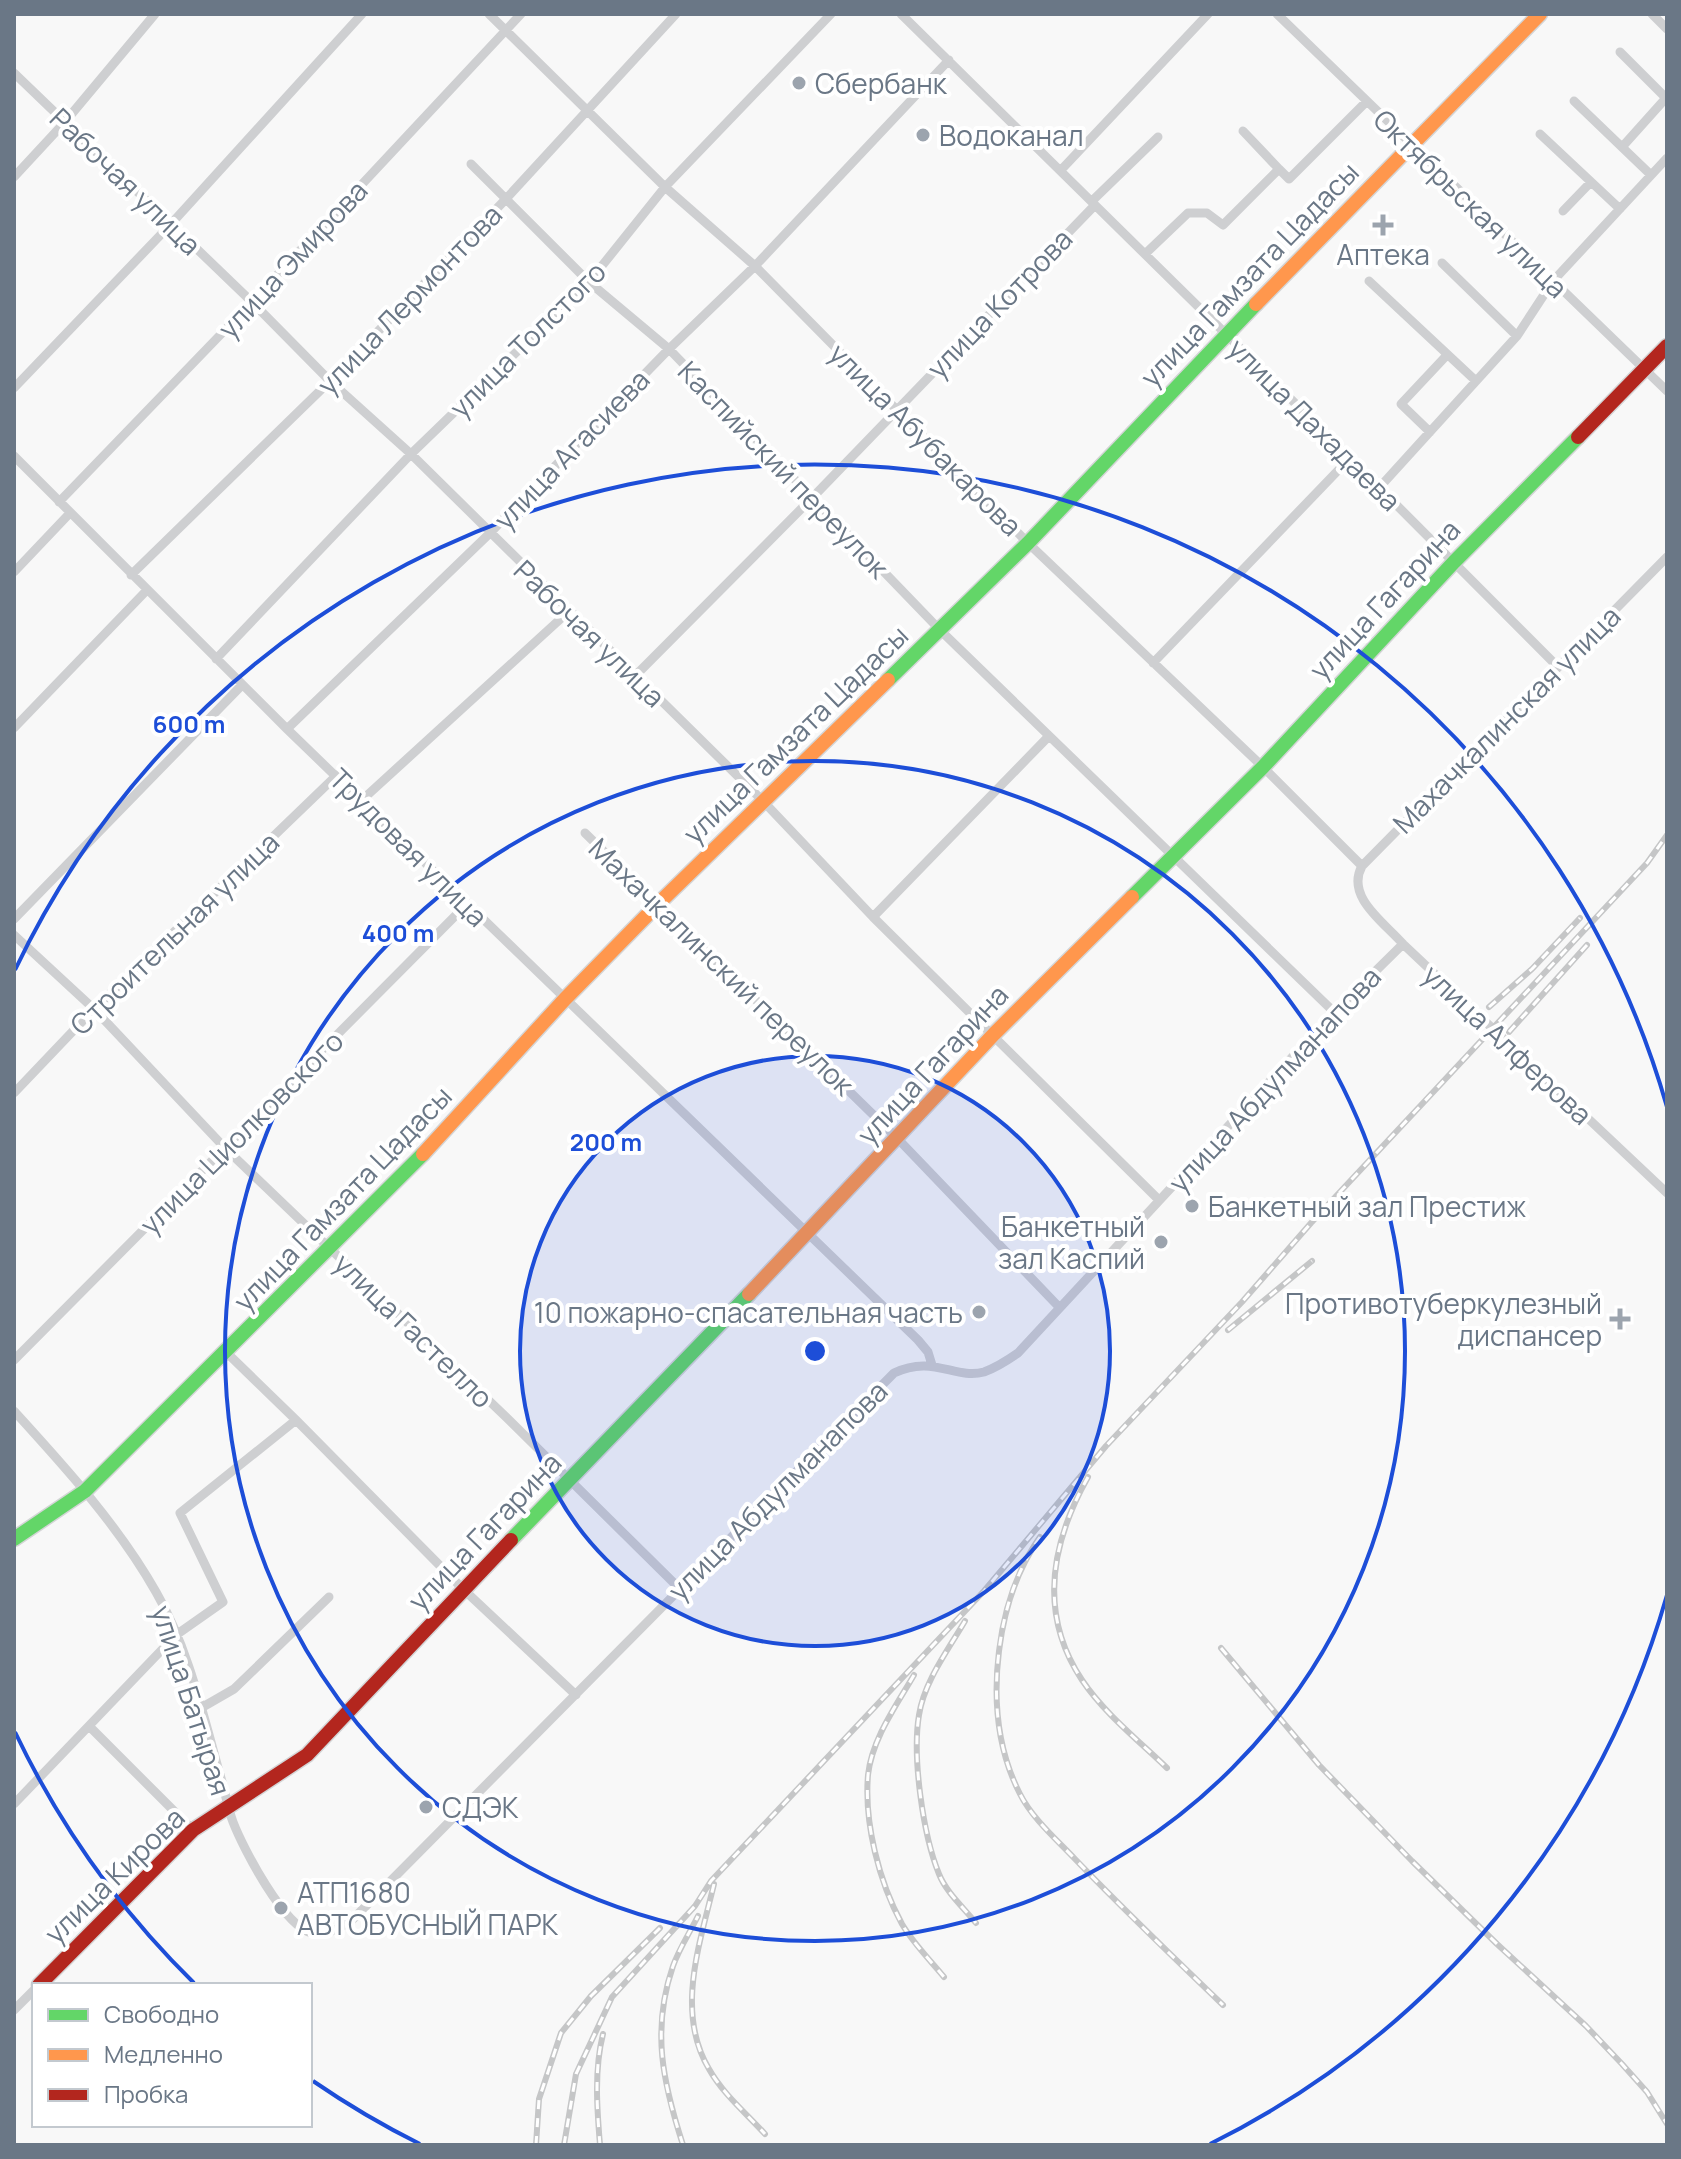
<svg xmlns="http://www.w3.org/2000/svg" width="1681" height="2159" viewBox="0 0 1681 2159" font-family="Manrope,sans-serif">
<rect width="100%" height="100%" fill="#f8f8f8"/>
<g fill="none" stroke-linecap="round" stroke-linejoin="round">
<!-- fast casing -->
<g stroke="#d4d5d6" stroke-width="17">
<path id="fast" d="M 888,680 L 1028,543 L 1256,304
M 1132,897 L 1263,767 L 1454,562 L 1578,437
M 14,1539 L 85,1491 L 423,1154
M 511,1540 L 749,1294"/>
</g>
<!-- slow casing -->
<g stroke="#d4d5d6" stroke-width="17">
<path id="slow" d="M 1256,304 L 1540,14
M 423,1154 L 565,999 L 659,903 L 888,680
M 749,1294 L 994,1034 L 1132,897"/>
</g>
<!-- jam casing -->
<g stroke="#d4d5d6" stroke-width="17">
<path id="jam" d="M 1578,437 L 1667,346
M 39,1985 L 193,1830 L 307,1755 L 511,1540"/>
</g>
<!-- street -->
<path stroke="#cecfd1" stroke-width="9" d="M 489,14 L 665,187 L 755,266 L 1028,543 L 1263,767 L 1362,866
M 901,14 L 1226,334 L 1558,667
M 1277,14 L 1667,391
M 1652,14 L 1667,29
M 1620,52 L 1666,98 L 1623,146
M 14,73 L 252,302 L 330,381 L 411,454 L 763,801 L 873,917 L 1159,1200
M 1574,101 L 1651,175
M 1243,131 L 1279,169
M 1540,134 L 1620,209
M 471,164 L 589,282 L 669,349 L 940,630 L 1334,1012
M 1061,170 L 1208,14
M 14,177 L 64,123 L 155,14
M 1092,201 L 1158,137
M 1563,211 L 1590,183
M 1145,254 L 1188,213 L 1207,213 L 1223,225 L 1279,169 L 1289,179 L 1366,102
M 1442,263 L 1517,336
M 1369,281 L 1476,381
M 14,388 L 171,224 L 362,14
M 1430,432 L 1401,404 L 1447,355
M 14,456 L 287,729 L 918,1340 L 928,1352 L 932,1365
M 1378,489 L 1517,336 L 1553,281 L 1667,158
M 59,502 L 252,302 L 521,14
M 1667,557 L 1362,866 C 1345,897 1385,923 1403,944 L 1667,1193
M 14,572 L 70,513
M 131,575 L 330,381 L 505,200 L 676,14
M 216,659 L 411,454 L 589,282 L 665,187 L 831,14
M 1153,663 L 1349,459
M 634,677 L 812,498 L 1095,205
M 14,728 L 147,590
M 287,729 L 489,534 L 669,349 L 755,266 L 949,60
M 362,800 L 568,612
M 585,833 L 897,1138 L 1059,1307
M 873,917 L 1049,736
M 14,919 L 242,685
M 14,935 L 94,1009 L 225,1148 L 506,1417 L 679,1588
M 14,1093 L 94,1009 L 337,775
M 226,1352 L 296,1420 L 463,1589 L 576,1695
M 14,1360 L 467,904
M 14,1411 C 65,1467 118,1525 156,1592 C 188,1647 203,1714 220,1775 C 225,1790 227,1806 233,1822 C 243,1848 284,1927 312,1933 C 327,1936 340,1928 352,1920 L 894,1373 C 933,1354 955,1380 984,1372 C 995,1368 1008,1360 1018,1353 L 1334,1012 L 1403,944
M 201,1708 L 234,1689 L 329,1597
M 90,1727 L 193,1830
M 14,1804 L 176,1635 L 223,1602 L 180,1513 L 296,1420
M 14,2010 L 34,1990"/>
<!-- fast -->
<use href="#fast" stroke="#63d668" stroke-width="14"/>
<!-- slow -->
<use href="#slow" stroke="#ff974d" stroke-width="14"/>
<!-- jam -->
<use href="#jam" stroke="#b3261e" stroke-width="14"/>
<!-- rail casing -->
<g stroke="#c5c6c7" stroke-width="6">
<path id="rail" d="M 1489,1007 L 1532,969 L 1580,918
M 1509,1032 L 1587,945
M 1228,1330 L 1312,1261
M 1088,1477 C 1051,1543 1038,1614 1082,1680 C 1104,1713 1138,1740 1167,1768
M 1040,1537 C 1016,1571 1004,1610 999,1651 C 993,1700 997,1749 1020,1794 C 1032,1818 1056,1839 1075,1859 C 1123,1909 1173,1957 1223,2005
M 965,1621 C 948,1650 924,1682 919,1715 C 912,1757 923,1835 939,1874 C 946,1892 964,1908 976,1923
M 1221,1648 L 1319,1765 L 1412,1861 L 1497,1944 L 1586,2026 L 1622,2064 L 1647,2092 L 1667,2124
M 914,1675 C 896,1706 872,1739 868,1775 C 864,1823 879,1882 902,1924 C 913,1943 930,1960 944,1977
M 714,1884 C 700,1943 675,2012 709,2069 C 723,2094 746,2113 765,2134
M 536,2145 L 539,2099 L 561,2033 L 591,1996 L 660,1928
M 564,2145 L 576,2074 L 612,1997 L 695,1906 L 711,1881 L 984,1591 L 1106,1446 L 1242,1302 L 1311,1223 L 1647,863 L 1667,835
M 600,2145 C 597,2109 594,2070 603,2034
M 683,2145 C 663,2083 651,2030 673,1966 C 679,1949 690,1932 698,1916"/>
</g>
<!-- rail -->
<use href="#rail" stroke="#fff" stroke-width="3" stroke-dasharray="9" stroke-linecap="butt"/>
</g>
<!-- distance rings -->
<circle cx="815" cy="1351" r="295" fill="#1d4ed8" fill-opacity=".12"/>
<g fill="none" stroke="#1d4ed8" stroke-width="4">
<circle cx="815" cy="1351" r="295"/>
<circle cx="815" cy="1351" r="590"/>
<path d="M1667 1595A886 886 0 0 1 1210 2144M420 2144A886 886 0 0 1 313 2081M194 1983A886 886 0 0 1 15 1732M15 970A886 886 0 0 1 1667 1107"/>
</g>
<!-- markers -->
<g fill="#9ca4ae" stroke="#fff" stroke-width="3">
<circle cx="799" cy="83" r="8"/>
<circle cx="923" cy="135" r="8"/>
<path d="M1379 213h8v8h8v8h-8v8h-8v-8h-8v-8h8z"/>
<circle cx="1192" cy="1206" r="8"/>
<circle cx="1161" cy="1242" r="8"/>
<circle cx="979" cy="1312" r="8"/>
<path d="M1616 1307h8v8h8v8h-8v8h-8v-8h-8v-8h8z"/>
<circle cx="426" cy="1807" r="8"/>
<circle cx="281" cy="1908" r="8"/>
</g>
<g text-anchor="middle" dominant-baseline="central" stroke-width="8" stroke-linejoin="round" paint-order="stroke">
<!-- poi labels -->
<g font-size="28" fill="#6a7786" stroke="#fff" text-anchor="start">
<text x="815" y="83">Сбербанк</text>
<text x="939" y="135">Водоканал</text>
<text x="1383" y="254" text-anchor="middle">Аптека</text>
<text x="1208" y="1206">Банкетный зал Престиж</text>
<text x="1145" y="1226" text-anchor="end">Банкетный<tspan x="1145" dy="32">зал Каспий</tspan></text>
<text x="1602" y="1303" text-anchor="end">Противотуберкулезный<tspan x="1602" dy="32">диспансер</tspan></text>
<text x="963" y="1312" text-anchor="end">10 пожарно-спасательная часть</text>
<text x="442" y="1807">СДЭК</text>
<text x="297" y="1892">АТП1680<tspan x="297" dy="32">АВТОБУСНЫЙ ПАРК</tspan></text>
</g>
<!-- street labels -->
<g font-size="28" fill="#6a7786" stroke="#fff">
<text transform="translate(126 181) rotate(44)">Рабочая улица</text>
<text transform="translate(1471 203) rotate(44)">Октябрьская улица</text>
<text transform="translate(292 259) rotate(-47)">улица Эмирова</text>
<text transform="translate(1249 274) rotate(-46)">улица Гамзата Цадасы</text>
<text transform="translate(409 299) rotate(-46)">улица Лермонтова</text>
<text transform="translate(999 303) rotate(-46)">улица Котрова</text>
<text transform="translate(527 339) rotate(-45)">улица Толстого</text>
<text transform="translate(1315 424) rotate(45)">улица Дахадаева</text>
<text transform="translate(926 439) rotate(45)">улица Абубакарова</text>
<text transform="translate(571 449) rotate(-46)">улица Агасиева</text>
<text transform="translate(784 469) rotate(46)">Каспийский переулок</text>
<text transform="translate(1384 599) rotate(-47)">улица Гагарина</text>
<text transform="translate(590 633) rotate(44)">Рабочая улица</text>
<text transform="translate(1506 719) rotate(-45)">Махачкалинская улица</text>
<text transform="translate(795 734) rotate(-44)">улица Гамзата Цадасы</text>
<text transform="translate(409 847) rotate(45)">Трудовая улица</text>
<text transform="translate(174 933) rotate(-44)">Строительная улица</text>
<text transform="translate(722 966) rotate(44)">Махачкалинский переулок</text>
<text transform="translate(1508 1044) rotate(43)">улица Алферова</text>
<text transform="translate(932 1064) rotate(-47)">улица Гагарина</text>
<text transform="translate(1274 1079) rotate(-47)">улица Абдулманапова</text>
<text transform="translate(241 1132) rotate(-45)">улица Циолковского</text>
<text transform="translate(342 1198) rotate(-46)">улица Гамзата Цадасы</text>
<text transform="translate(414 1330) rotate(44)">улица Гастелло</text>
<text transform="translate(777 1490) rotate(-45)">улица Абдулманапова</text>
<text transform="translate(484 1531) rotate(-46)">улица Гагарина</text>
<text transform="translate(192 1700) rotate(72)">улица Батырая</text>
<text transform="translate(114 1875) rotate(-44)">улица Кирова</text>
</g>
</g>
<circle cx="815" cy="1351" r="12" fill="#1d4ed8" stroke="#fff" stroke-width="4"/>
<g font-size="24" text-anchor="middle" font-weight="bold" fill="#1d4ed8" stroke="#fff" stroke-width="8" stroke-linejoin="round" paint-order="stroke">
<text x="189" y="733">600 m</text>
<text x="398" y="942">400 m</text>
<text x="606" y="1151">200 m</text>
</g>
<!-- border -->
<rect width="1681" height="2159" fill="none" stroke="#6a7786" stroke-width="32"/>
<!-- legend -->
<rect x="32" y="1983" width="280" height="144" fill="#ffffff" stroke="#c3c9cf" stroke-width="2"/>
<rect x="48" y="2009" width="40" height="12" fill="#63d668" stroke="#c3c9cf" stroke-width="2"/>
<text x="104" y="2023" font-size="24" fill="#6a7786">Свободно</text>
<rect x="48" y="2049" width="40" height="12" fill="#ff974d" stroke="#c3c9cf" stroke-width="2"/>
<text x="104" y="2063" font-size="24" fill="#6a7786">Медленно</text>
<rect x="48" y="2089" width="40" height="12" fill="#b3261e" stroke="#c3c9cf" stroke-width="2"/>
<text x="104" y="2103" font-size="24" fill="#6a7786">Пробка</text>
</svg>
